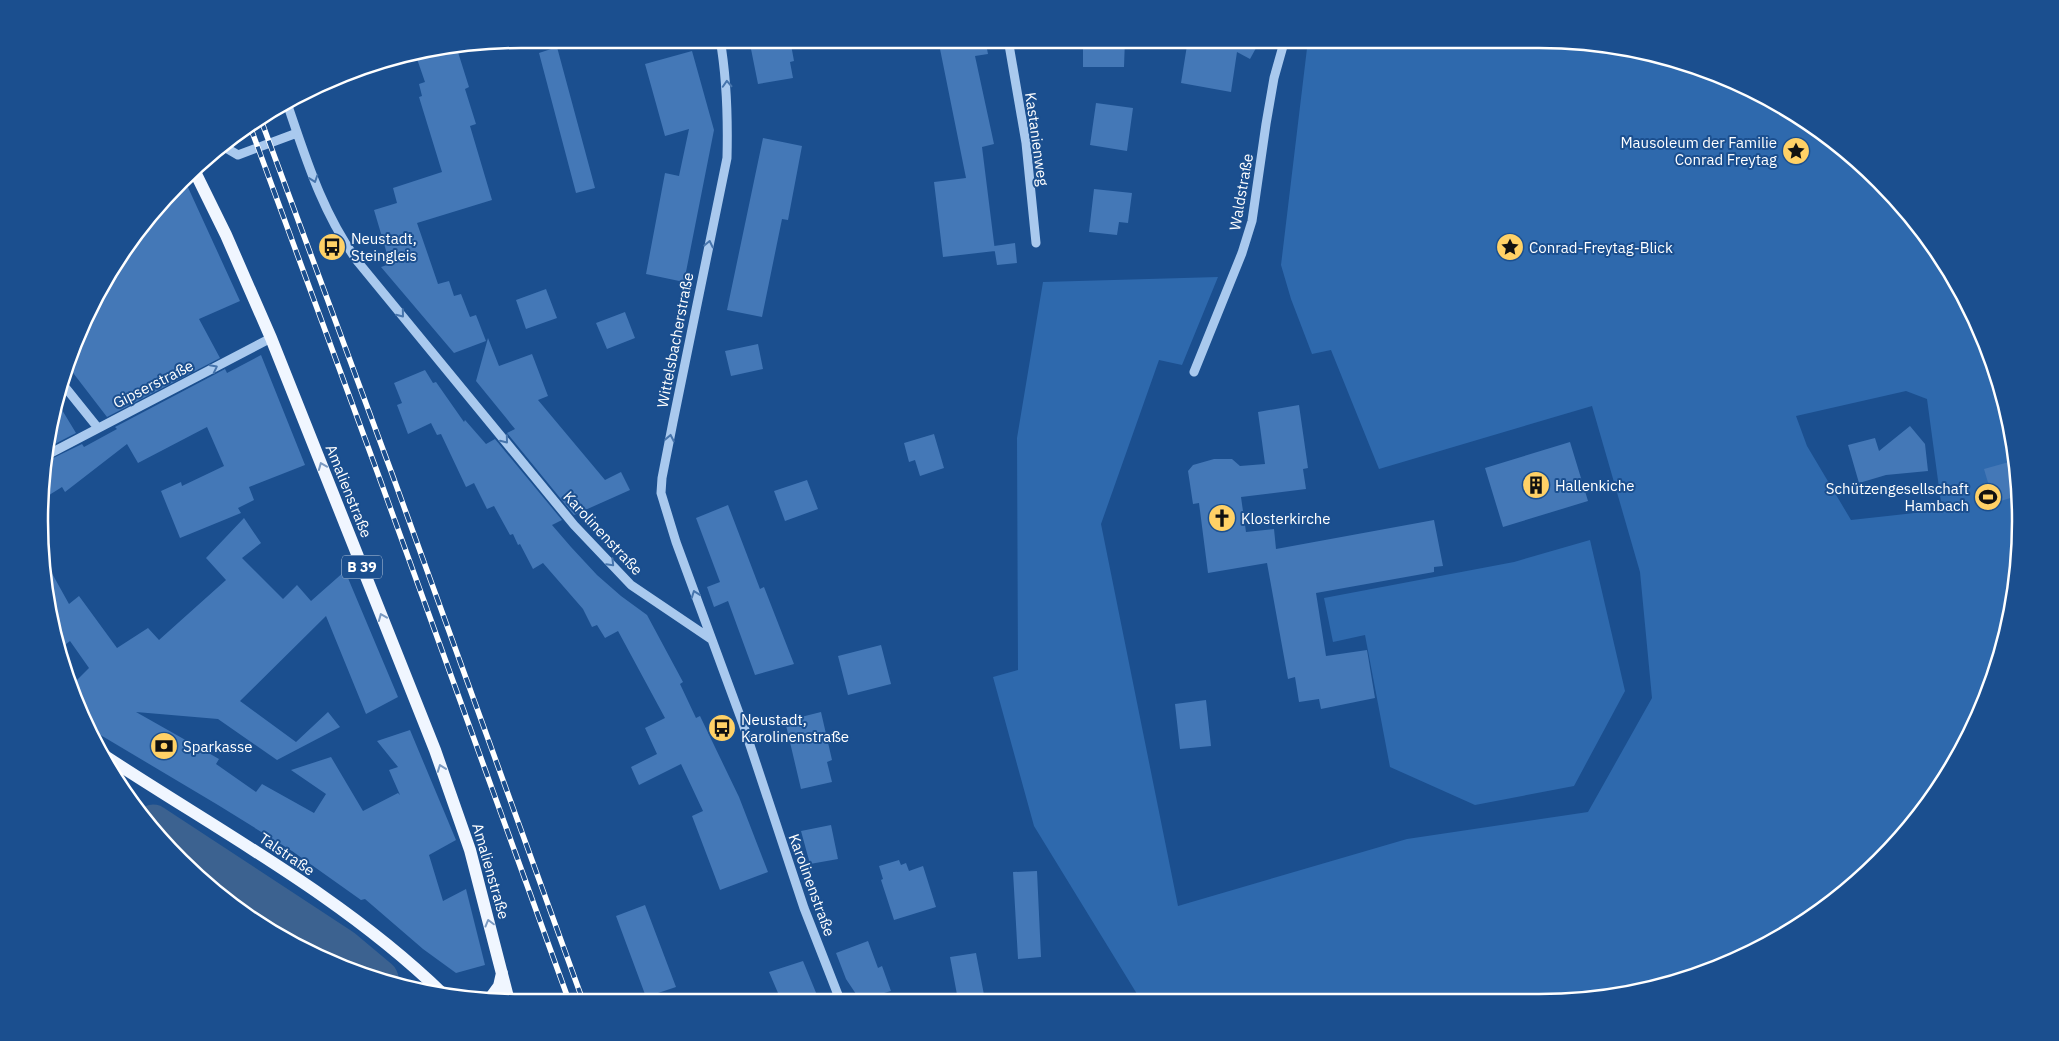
<svg xmlns="http://www.w3.org/2000/svg" width="2059" height="1041" viewBox="0 0 2059 1041" font-family="'IBM Plex Sans',sans-serif">
<rect width="100%" height="100%" fill="#1b4f8f"/>
<!-- green -->
<path fill="#2e69ad" fill-rule="evenodd" d="M 1308,40 L 1570,40 L 1663,55 L 1751,88 L 1832,138 L 1901,203 L 1956,279 L 1995,365 L 2016,457 L 2019,552 L 2004,645 L 1971,733 L 1901,838 L 1832,903 L 1723,966 L 1602,998 L 1228,999 L 1137,994 L 1034,826 L 993,677 L 1018,670 L 1017,438 L 1043,282 L 1218,277 L 1182,365 L 1159,360 L 1101,524 L 1178,906 L 1407,839 L 1588,812 L 1652,698 L 1640,572 L 1592,406 L 1379,469 L 1331,350 L 1312,354 L 1291,299 L 1281,265 ZM 1906,391 L 1927,399 L 1942,510 L 1851,520 L 1807,446 L 1796,416 Z
M 1590,540 L 1625,691 L 1574,786 L 1475,805 L 1390,767 L 1365,635 L 1333,642 L 1324,598 L 1514,562 Z
M 166,841 L 259,902 L 252,913 L 180,861 Z"/>
<g fill="none" stroke-linecap="round" stroke-linejoin="round">
<!-- river -->
<path stroke="#3c6290" stroke-width="39" d="M 153,824 L 342,948 L 379,979"/>
</g>
<!-- building -->
<path fill="#4478b7" d="M 749,39 L 790,39 L 794,61 L 790,62 L 793,78 L 758,84 Z
M 938,39 L 985,39 L 988,54 L 975,56 L 994,144 L 982,147 L 995,251 L 943,257 L 934,182 L 966,178 Z
M 1083,39 L 1125,39 L 1124,67 L 1083,67 Z
M 1188,39 L 1261,39 L 1250,59 L 1237,52 L 1231,92 L 1181,83 Z
M 557,47 L 595,188 L 576,193 L 539,53 Z
M 457,49 L 469,87 L 465,89 L 476,124 L 470,126 L 492,200 L 417,223 L 438,284 L 449,281 L 454,296 L 461,294 L 470,317 L 476,315 L 486,341 L 454,353 L 381,267 L 390,264 L 374,210 L 397,203 L 393,188 L 442,172 L 419,97 L 422,96 L 419,84 L 425,82 L 416,56 Z
M 692,51 L 714,130 L 684,282 L 646,274 L 665,173 L 679,176 L 689,129 L 665,136 L 645,64 Z
M 1096,103 L 1133,108 L 1127,151 L 1090,145 Z
M 763,138 L 802,146 L 788,220 L 782,219 L 762,317 L 727,310 Z
M 186,183 L 240,301 L 199,319 L 220,358 L 107,417 L 67,365 L 76,336 L 120,253 Z
M 1094,189 L 1132,193 L 1128,223 L 1119,222 L 1117,235 L 1089,232 Z
M 1015,243 L 1017,263 L 997,265 L 994,246 Z
M 546,289 L 557,318 L 526,329 L 516,300 Z
M 625,312 L 635,338 L 607,349 L 596,323 Z
M 488,338 L 499,366 L 532,354 L 548,396 L 538,400 L 605,480 L 621,472 L 630,490 L 574,515 L 507,433 L 515,429 L 476,381 Z
M 758,344 L 763,369 L 731,376 L 725,351 Z
M 261,355 L 305,465 L 249,487 L 254,500 L 238,508 L 241,513 L 180,538 L 161,491 L 181,482 L 182,486 L 224,466 L 207,427 L 138,463 L 127,444 L 65,492 L 62,487 L 46,497 L 47,461 L 82,444 L 84,447 L 117,429 L 115,427 L 225,369 L 227,373 Z
M 425,370 L 433,383 L 436,382 L 464,422 L 465,420 L 486,444 L 495,439 L 562,520 L 552,525 L 571,547 L 597,575 L 621,596 L 647,615 L 683,682 L 680,684 L 696,718 L 700,716 L 739,797 L 768,872 L 720,890 L 692,816 L 703,811 L 681,764 L 639,785 L 631,767 L 657,754 L 645,728 L 665,718 L 618,631 L 605,638 L 597,625 L 592,627 L 583,609 L 543,563 L 533,569 L 520,544 L 518,545 L 513,534 L 510,535 L 494,506 L 487,509 L 474,483 L 466,487 L 441,434 L 437,435 L 431,423 L 408,434 L 397,405 L 402,403 L 394,383 Z
M 56,400 L 76,433 L 47,448 L 48,426 Z
M 1299,405 L 1308,468 L 1303,469 L 1306,489 L 1241,497 L 1246,532 L 1274,529 L 1276,549 L 1434,520 L 1443,566 L 1434,567 L 1434,572 L 1316,593 L 1326,656 L 1367,650 L 1375,698 L 1321,709 L 1319,699 L 1299,702 L 1295,677 L 1288,679 L 1267,563 L 1208,573 L 1199,503 L 1193,504 L 1188,471 L 1193,465 L 1214,459 L 1232,459 L 1240,466 L 1265,464 L 1258,412 Z
M 1910,426 L 1925,444 L 1928,471 L 1886,475 L 1859,483 L 1848,445 L 1875,438 L 1879,451 Z
M 934,434 L 944,468 L 920,476 L 915,460 L 909,462 L 904,443 Z
M 1570,442 L 1588,501 L 1503,527 L 1485,468 Z
M 2016,460 L 2017,496 L 1994,503 L 1984,469 Z
M 807,480 L 818,509 L 785,521 L 774,491 Z
M 728,505 L 760,589 L 764,587 L 794,664 L 755,675 L 728,601 L 714,607 L 707,587 L 720,582 L 696,518 Z
M 244,518 L 261,543 L 242,558 L 283,599 L 297,585 L 311,601 L 345,571 L 398,697 L 366,714 L 326,616 L 240,701 L 296,742 L 328,712 L 340,727 L 277,760 L 218,719 L 136,712 L 219,759 L 216,764 L 256,792 L 262,784 L 314,813 L 326,794 L 291,770 L 331,757 L 363,811 L 398,793 L 400,795 L 389,770 L 398,767 L 377,741 L 410,730 L 456,840 L 429,855 L 443,901 L 466,889 L 485,965 L 456,973 L 423,949 L 365,899 L 361,900 L 292,851 L 218,805 L 87,727 L 73,684 L 89,668 L 70,641 L 62,647 L 43,583 L 44,559 L 69,604 L 79,596 L 117,648 L 148,628 L 159,640 L 226,580 L 206,558 Z
M 881,645 L 891,684 L 848,695 L 838,656 Z
M 1206,700 L 1211,746 L 1180,749 L 1175,704 Z
M 821,712 L 832,760 L 827,762 L 832,782 L 801,789 L 785,721 Z
M 831,825 L 838,859 L 810,864 L 801,831 Z
M 899,860 L 901,865 L 906,863 L 909,871 L 923,866 L 936,907 L 894,920 L 881,880 L 883,879 L 879,866 Z
M 1037,871 L 1041,957 L 1018,959 L 1013,872 Z
M 645,905 L 676,987 L 646,997 L 616,916 Z
M 868,941 L 878,968 L 882,966 L 891,991 L 860,1000 L 846,979 L 836,953 Z
M 976,953 L 985,1000 L 958,1000 L 950,957 Z
M 803,961 L 819,1000 L 781,1000 L 769,972 Z"/>
<g fill="none" stroke-linecap="round" stroke-linejoin="round">
<!-- minor -->
<path stroke="#a9c9ee" stroke-width="9" d="M 720,39 C 727,79 728,118 727,158 L 673,422 L 662,478 L 661,493 L 676,542 L 743,724 L 804,908 L 840,1000
M 1008,39 L 1026,143 L 1036,243
M 288,106 C 307,162 323,214 358,262 L 574,525 L 631,585 L 711,639
M 221,145 L 238,155 L 297,133
M 1194,372 L 1242,253 L 1252,221 L 1266,124 L 1274,78 L 1285,39
M 61,382 L 98,428
M 47,455 L 271,338"/>
<!-- major -->
<path stroke="#f0f6ff" stroke-width="12" d="M 195,172 L 226,235 L 271,338 L 435,750 L 470,850 L 509,1001
M 105,756 C 219,831 343,897 442,993
M 488,1001 L 499,986 L 502,973"/>
<!-- rail casing -->
<g stroke="#fff" stroke-width="5.5">
<path id="rail" d="M 261,120 L 391,471 L 583,1001
M 250,126 L 378,474 L 569,1001"/>
</g>
<!-- rail -->
<use href="#rail" stroke="#1b4f8f" stroke-width="4" stroke-dasharray="11" stroke-linecap="butt"/>
</g>
<!-- one-way arrows -->
<defs><path id="oneway-chevron" d="M-2-3.5L2.5 0L-2 3.5" fill="none" stroke-width="1.6" stroke-linecap="round" stroke-linejoin="round" transform="scale(1.25)"/></defs>
<g stroke="#4674ac">
<use href="#oneway-chevron" transform="translate(727 84) rotate(-93)"/>
<use href="#oneway-chevron" transform="translate(314 179) rotate(71)"/>
<use href="#oneway-chevron" transform="translate(709 244) rotate(-78)"/>
<use href="#oneway-chevron" transform="translate(401 314) rotate(51)"/>
<use href="#oneway-chevron" transform="translate(214 368) rotate(-27)"/>
<use href="#oneway-chevron" transform="translate(670 438) rotate(-79)"/>
<use href="#oneway-chevron" transform="translate(505 440) rotate(51)"/>
<use href="#oneway-chevron" transform="translate(611 563) rotate(46)"/>
<use href="#oneway-chevron" transform="translate(695 594) rotate(-110)"/>
</g>
<g stroke="#7b9ac1">
<use href="#oneway-chevron" transform="translate(322 466) rotate(-112)"/>
<use href="#oneway-chevron" transform="translate(382 617) rotate(-112)"/>
<use href="#oneway-chevron" transform="translate(441 768) rotate(-110)"/>
<use href="#oneway-chevron" transform="translate(489 923) rotate(-105)"/>
</g>
<!-- icons -->
<defs>
<g id="sight-disc" transform="scale(1.4375)"><circle r="9.5" fill="#ffd166" stroke="#1b4f8f"/><path d="M0-6L1.8-2.2L6-1.7L2.9 1.2L3.7 5.4L0 3.3L-3.7 5.4L-2.9 1.2L-6-1.7L-1.8-2.2Z" fill="#111"/></g>
<g id="bus-disc" transform="scale(1.4375)"><circle r="9.5" fill="#ffd166" stroke="#1b4f8f"/><path d="M-5-6H5V4H4V6H2V4H-2V6H-4V4H-5ZM-3.5-4V0h7V-4ZM-3.5 1.2v1.5H-2V1.2ZM2 1.2v1.5H3.5V1.2Z" fill="#111"/></g>
<g id="building-disc" transform="scale(1.4375)"><circle r="9.5" fill="#ffd166" stroke="#1b4f8f"/><path d="M-4-6H4V6H1V3H-1V6H-4ZM-2.5-4.3h1.7v1.8h-1.7ZM.8-4.3h1.7v1.8H.8ZM-2.5-1h1.7V.8h-1.7ZM.8-1h1.7V.8H.8Z" fill="#111"/></g>
<g id="stadium-disc" transform="scale(1.4375)"><circle r="9.5" fill="#ffd166" stroke="#1b4f8f"/><path d="M0-5a6.5 5 0 1 0 0 10a6.5 5 0 1 0 0-10ZM-3.5-1.8h7v3.6h-7Z" fill="#111"/></g>
<g id="church-disc" transform="scale(1.4375)"><circle r="9.5" fill="#ffd166" stroke="#1b4f8f"/><path d="M-1.2-6h2.4v3.5h3.3v2.4h-3.3V6h-2.4V-.1h-3.3v-2.4h3.3Z" fill="#111"/></g>
<g id="bank-disc" transform="scale(1.4375)"><circle r="9.5" fill="#ffd166" stroke="#1b4f8f"/><path d="M-6-4H6V4H-6ZM0-2.3a2.3 2.3 0 1 0 0 4.6a2.3 2.3 0 1 0 0-4.6Z" fill="#111"/></g>
</defs>
<g fill-rule="evenodd">
<use href="#sight-disc" x="1796" y="151"/>
<use href="#bus-disc" x="332" y="247"/>
<use href="#sight-disc" x="1510" y="247"/>
<use href="#building-disc" x="1536" y="485"/>
<use href="#stadium-disc" x="1988" y="497"/>
<use href="#church-disc" x="1222" y="518"/>
<use href="#bus-disc" x="722" y="728"/>
<use href="#bank-disc" x="164" y="746"/>
</g>
<g text-anchor="middle" dominant-baseline="central" stroke-width="4" stroke-linejoin="round" paint-order="stroke">
<!-- shield labels -->
<rect fill="#1b4f8f" stroke="#bbcadd" stroke-width="1" x="342" y="555.5" width="40" height="23" rx="4"/>
<g font-size="14" font-weight="bold" fill="#fff">
<text x="362" y="567">B 39</text>
</g>
<!-- street labels -->
<g font-size="15" fill="#fff" stroke="#1b4f8f">
<text transform="translate(1037 139) rotate(82)">Kastanienweg</text>
<text transform="translate(1241 192) rotate(-80)">Waldstraße</text>
<text transform="translate(675 340) rotate(-79)">Wittelsbacherstraße</text>
<text transform="translate(153 384) rotate(-27)">Gipserstraße</text>
<text transform="translate(349 491) rotate(68)">Amalienstraße</text>
<text transform="translate(603 533) rotate(47)">Karolinenstraße</text>
<text transform="translate(287 854) rotate(34)">Talstraße</text>
<text transform="translate(491 871) rotate(74)">Amalienstraße</text>
<text transform="translate(812 885) rotate(70)">Karolinenstraße</text>
</g>
<!-- poi labels -->
<g font-size="15" fill="#fff" stroke="#1b4f8f" text-anchor="start">
<text x="1777" y="142" text-anchor="end">Mausoleum der Familie<tspan x="1777" dy="17">Conrad Freytag</tspan></text>
<text x="351" y="238">Neustadt,<tspan x="351" dy="17">Steingleis</tspan></text>
<text x="1529" y="247">Conrad-Freytag-Blick</text>
<text x="1555" y="485">Hallenkiche</text>
<text x="1969" y="488" text-anchor="end">Schützengesellschaft<tspan x="1969" dy="17">Hambach</tspan></text>
<text x="1241" y="518">Klosterkirche</text>
<text x="741" y="719">Neustadt,<tspan x="741" dy="17">Karolinenstraße</tspan></text>
<text x="183" y="746">Sparkasse</text>
</g>
</g>
<!-- crop -->
<path d="M0 0H2059V1041H0ZM521 48H1539A473 473 0 0 1 2012 521V521A473 473 0 0 1 1539 994H521A473 473 0 0 1 48 521V521A473 473 0 0 1 521 48Z" fill="#1b4f8f" fill-rule="evenodd"/>
<path fill="none" stroke="#fff" stroke-width="2.5" d="M521 48H1539A473 473 0 0 1 2012 521V521A473 473 0 0 1 1539 994H521A473 473 0 0 1 48 521V521A473 473 0 0 1 521 48Z"/>
</svg>
